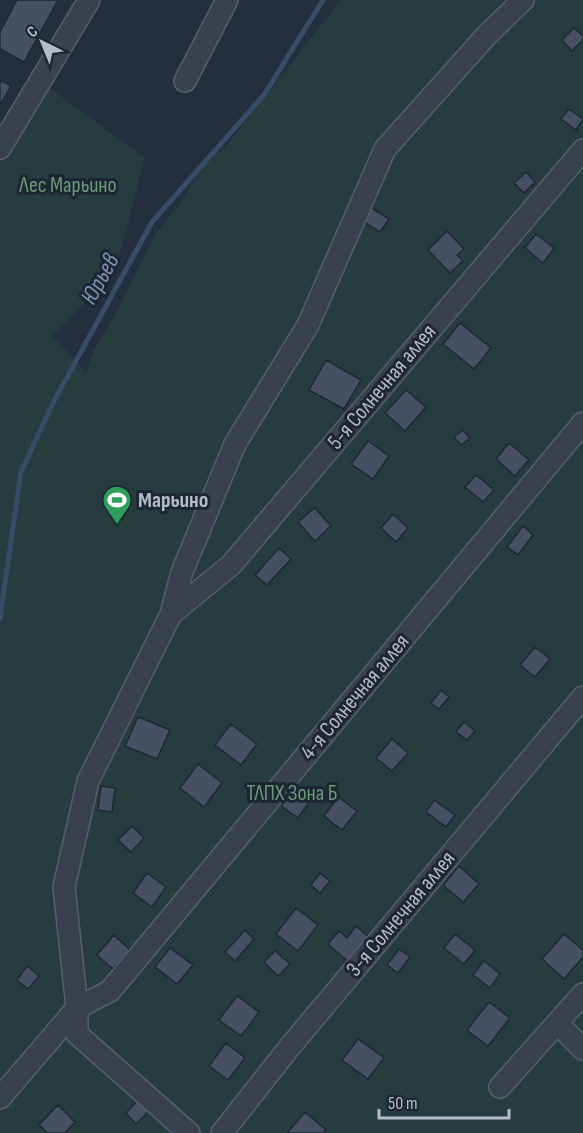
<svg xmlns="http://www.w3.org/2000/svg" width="583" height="1133" viewBox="0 0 583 1133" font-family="'Sofia Sans Condensed',sans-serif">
<rect width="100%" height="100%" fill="#242f3e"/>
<!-- green -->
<path fill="#263c3f" d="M 341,0 L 583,0 L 583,1133 L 0,1133 L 0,136 L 36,78 L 145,158 L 115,271 L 53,336 L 86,372 L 92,354 L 117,311 L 154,236 L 183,199 L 208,156 L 221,152 Z"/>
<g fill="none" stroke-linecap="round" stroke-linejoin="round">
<!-- stream -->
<path stroke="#394c67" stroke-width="5" d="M 0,619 L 21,472 L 54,401 L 152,222 L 264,95 L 323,0"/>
</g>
<!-- building -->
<path fill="#455162" stroke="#1f2835" stroke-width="1.5" d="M 17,0 L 58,0 L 24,62 L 0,49 L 0,32 Z
M 574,28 L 583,36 L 583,40 L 572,51 L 562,40 Z
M 0,80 L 11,86 L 0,105 Z
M 569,109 L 583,119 L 576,130 L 561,119 Z
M 526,172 L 535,182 L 524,193 L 514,183 Z
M 370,207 L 389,219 L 380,232 L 361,220 Z
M 447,231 L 464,249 L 457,255 L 463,261 L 450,273 L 428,250 Z
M 536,234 L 554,248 L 543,263 L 525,248 Z
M 460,323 L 491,348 L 474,369 L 443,344 Z
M 326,360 L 361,380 L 344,409 L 309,390 Z
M 406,390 L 426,407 L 405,431 L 385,413 Z
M 463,430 L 470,438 L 461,445 L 454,437 Z
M 368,441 L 389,456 L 373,479 L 351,464 Z
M 509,443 L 529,460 L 515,476 L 496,459 Z
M 476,475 L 494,490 L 483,502 L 465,487 Z
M 315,508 L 331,526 L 315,541 L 298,522 Z
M 393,514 L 408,528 L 396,542 L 381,528 Z
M 523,526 L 533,535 L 518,555 L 507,547 Z
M 279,548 L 291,559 L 267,585 L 255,575 Z
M 535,647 L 550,659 L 535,677 L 520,665 Z
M 441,690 L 449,697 L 439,709 L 431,703 Z
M 138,717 L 170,730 L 157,759 L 125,746 Z
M 464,722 L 475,731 L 467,740 L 456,732 Z
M 231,724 L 257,744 L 241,765 L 215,745 Z
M 392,739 L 408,753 L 392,771 L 376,758 Z
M 198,764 L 222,783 L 204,807 L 180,788 Z
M 101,786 L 115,788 L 112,812 L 98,810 Z
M 294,789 L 310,801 L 298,818 L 281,806 Z
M 338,797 L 357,811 L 342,830 L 324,816 Z
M 434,800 L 455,815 L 446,827 L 426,812 Z
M 132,826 L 144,838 L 131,852 L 118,840 Z
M 459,866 L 479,884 L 463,902 L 443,885 Z
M 147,873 L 166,887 L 152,907 L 133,893 Z
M 320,873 L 330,881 L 320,893 L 311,885 Z
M 296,908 L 318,925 L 298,951 L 276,934 Z
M 356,926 L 372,940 L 351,964 L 328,944 L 339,931 L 347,938 Z
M 245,930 L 254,939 L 235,961 L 225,952 Z
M 455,934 L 475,950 L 464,964 L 444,948 Z
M 564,934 L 583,950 L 583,957 L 564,979 L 542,959 Z
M 114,935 L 130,950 L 113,969 L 97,955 Z
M 170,948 L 193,965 L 177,984 L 155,967 Z
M 399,949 L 410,957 L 398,973 L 387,965 Z
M 275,951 L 290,964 L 278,976 L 264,962 Z
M 484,961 L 500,974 L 490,988 L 473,975 Z
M 27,966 L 39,976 L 28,989 L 17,980 Z
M 237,996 L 259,1012 L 241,1036 L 219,1020 Z
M 489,1002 L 510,1018 L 488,1046 L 467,1030 Z
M 358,1039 L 384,1058 L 368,1079 L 342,1060 Z
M 226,1043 L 245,1058 L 228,1080 L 209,1066 Z
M 139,1099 L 150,1110 L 136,1124 L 126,1113 Z
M 58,1105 L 75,1122 L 65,1133 L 48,1133 L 39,1125 Z
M 305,1112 L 326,1130 L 323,1133 L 287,1133 Z"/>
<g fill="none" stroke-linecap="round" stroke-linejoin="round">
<!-- minor casing -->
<g stroke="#565f6c" stroke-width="24">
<path id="minor" d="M 185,81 L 227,0
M 0,148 L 89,0
M 171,614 L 231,565 L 583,150
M 557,1023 L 583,1049
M 500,1087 L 583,994
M 0,1098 L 77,1008 L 110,991 L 583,423
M 189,1133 L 77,1034 L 77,1008 L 64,887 L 88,781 L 171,614 L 182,572 L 235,444 L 308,325 L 385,149 L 487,35 L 523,0
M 222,1133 L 288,1049 L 583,697"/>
</g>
<!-- minor -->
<use href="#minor" stroke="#38414e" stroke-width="21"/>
</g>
<!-- icons -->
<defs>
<g id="stadium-pin" transform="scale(1.5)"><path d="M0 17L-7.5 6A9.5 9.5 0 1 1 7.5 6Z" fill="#2e9e5b" stroke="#1d2633"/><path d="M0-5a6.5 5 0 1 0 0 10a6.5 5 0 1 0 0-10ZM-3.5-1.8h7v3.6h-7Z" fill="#fff"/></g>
</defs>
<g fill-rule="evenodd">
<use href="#stadium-pin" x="117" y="500"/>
</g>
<g text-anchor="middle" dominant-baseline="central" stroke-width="6" stroke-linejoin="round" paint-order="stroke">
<!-- park labels -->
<g font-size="22" fill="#6b9a76" stroke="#1d2633">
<text x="68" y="185">Лес Марьино</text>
<text x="292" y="793">ТЛПХ Зона Б</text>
</g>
<!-- street labels -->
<g font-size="22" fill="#b4bcc9" stroke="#1d2633">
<text transform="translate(382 387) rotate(-50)">5-я Солнечная аллея</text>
<text transform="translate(355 697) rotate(-50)">4-я Солнечная аллея</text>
<text transform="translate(401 914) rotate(-50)">3-я Солнечная аллея</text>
</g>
<!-- poi labels -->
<g font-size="22" font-weight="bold" fill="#b4bcc9" stroke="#1d2633" text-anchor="start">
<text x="138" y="500">Марьино</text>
</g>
<!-- water labels -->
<g font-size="24" font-style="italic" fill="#7c92b1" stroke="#1d2633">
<text transform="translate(100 279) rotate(-61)">Юрьев</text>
</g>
</g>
<!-- north arrow -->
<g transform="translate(42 42) rotate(317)" stroke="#1d2633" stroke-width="4.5" paint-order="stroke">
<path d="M0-4.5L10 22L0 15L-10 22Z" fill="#b4bcc9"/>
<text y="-9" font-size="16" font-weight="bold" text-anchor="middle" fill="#b4bcc9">С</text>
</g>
<!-- scale -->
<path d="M379 1109v9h130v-9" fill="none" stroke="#b4bcc9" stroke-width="3"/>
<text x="388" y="1109" font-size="18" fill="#b4bcc9" stroke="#1d2633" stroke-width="4.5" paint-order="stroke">50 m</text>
</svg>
